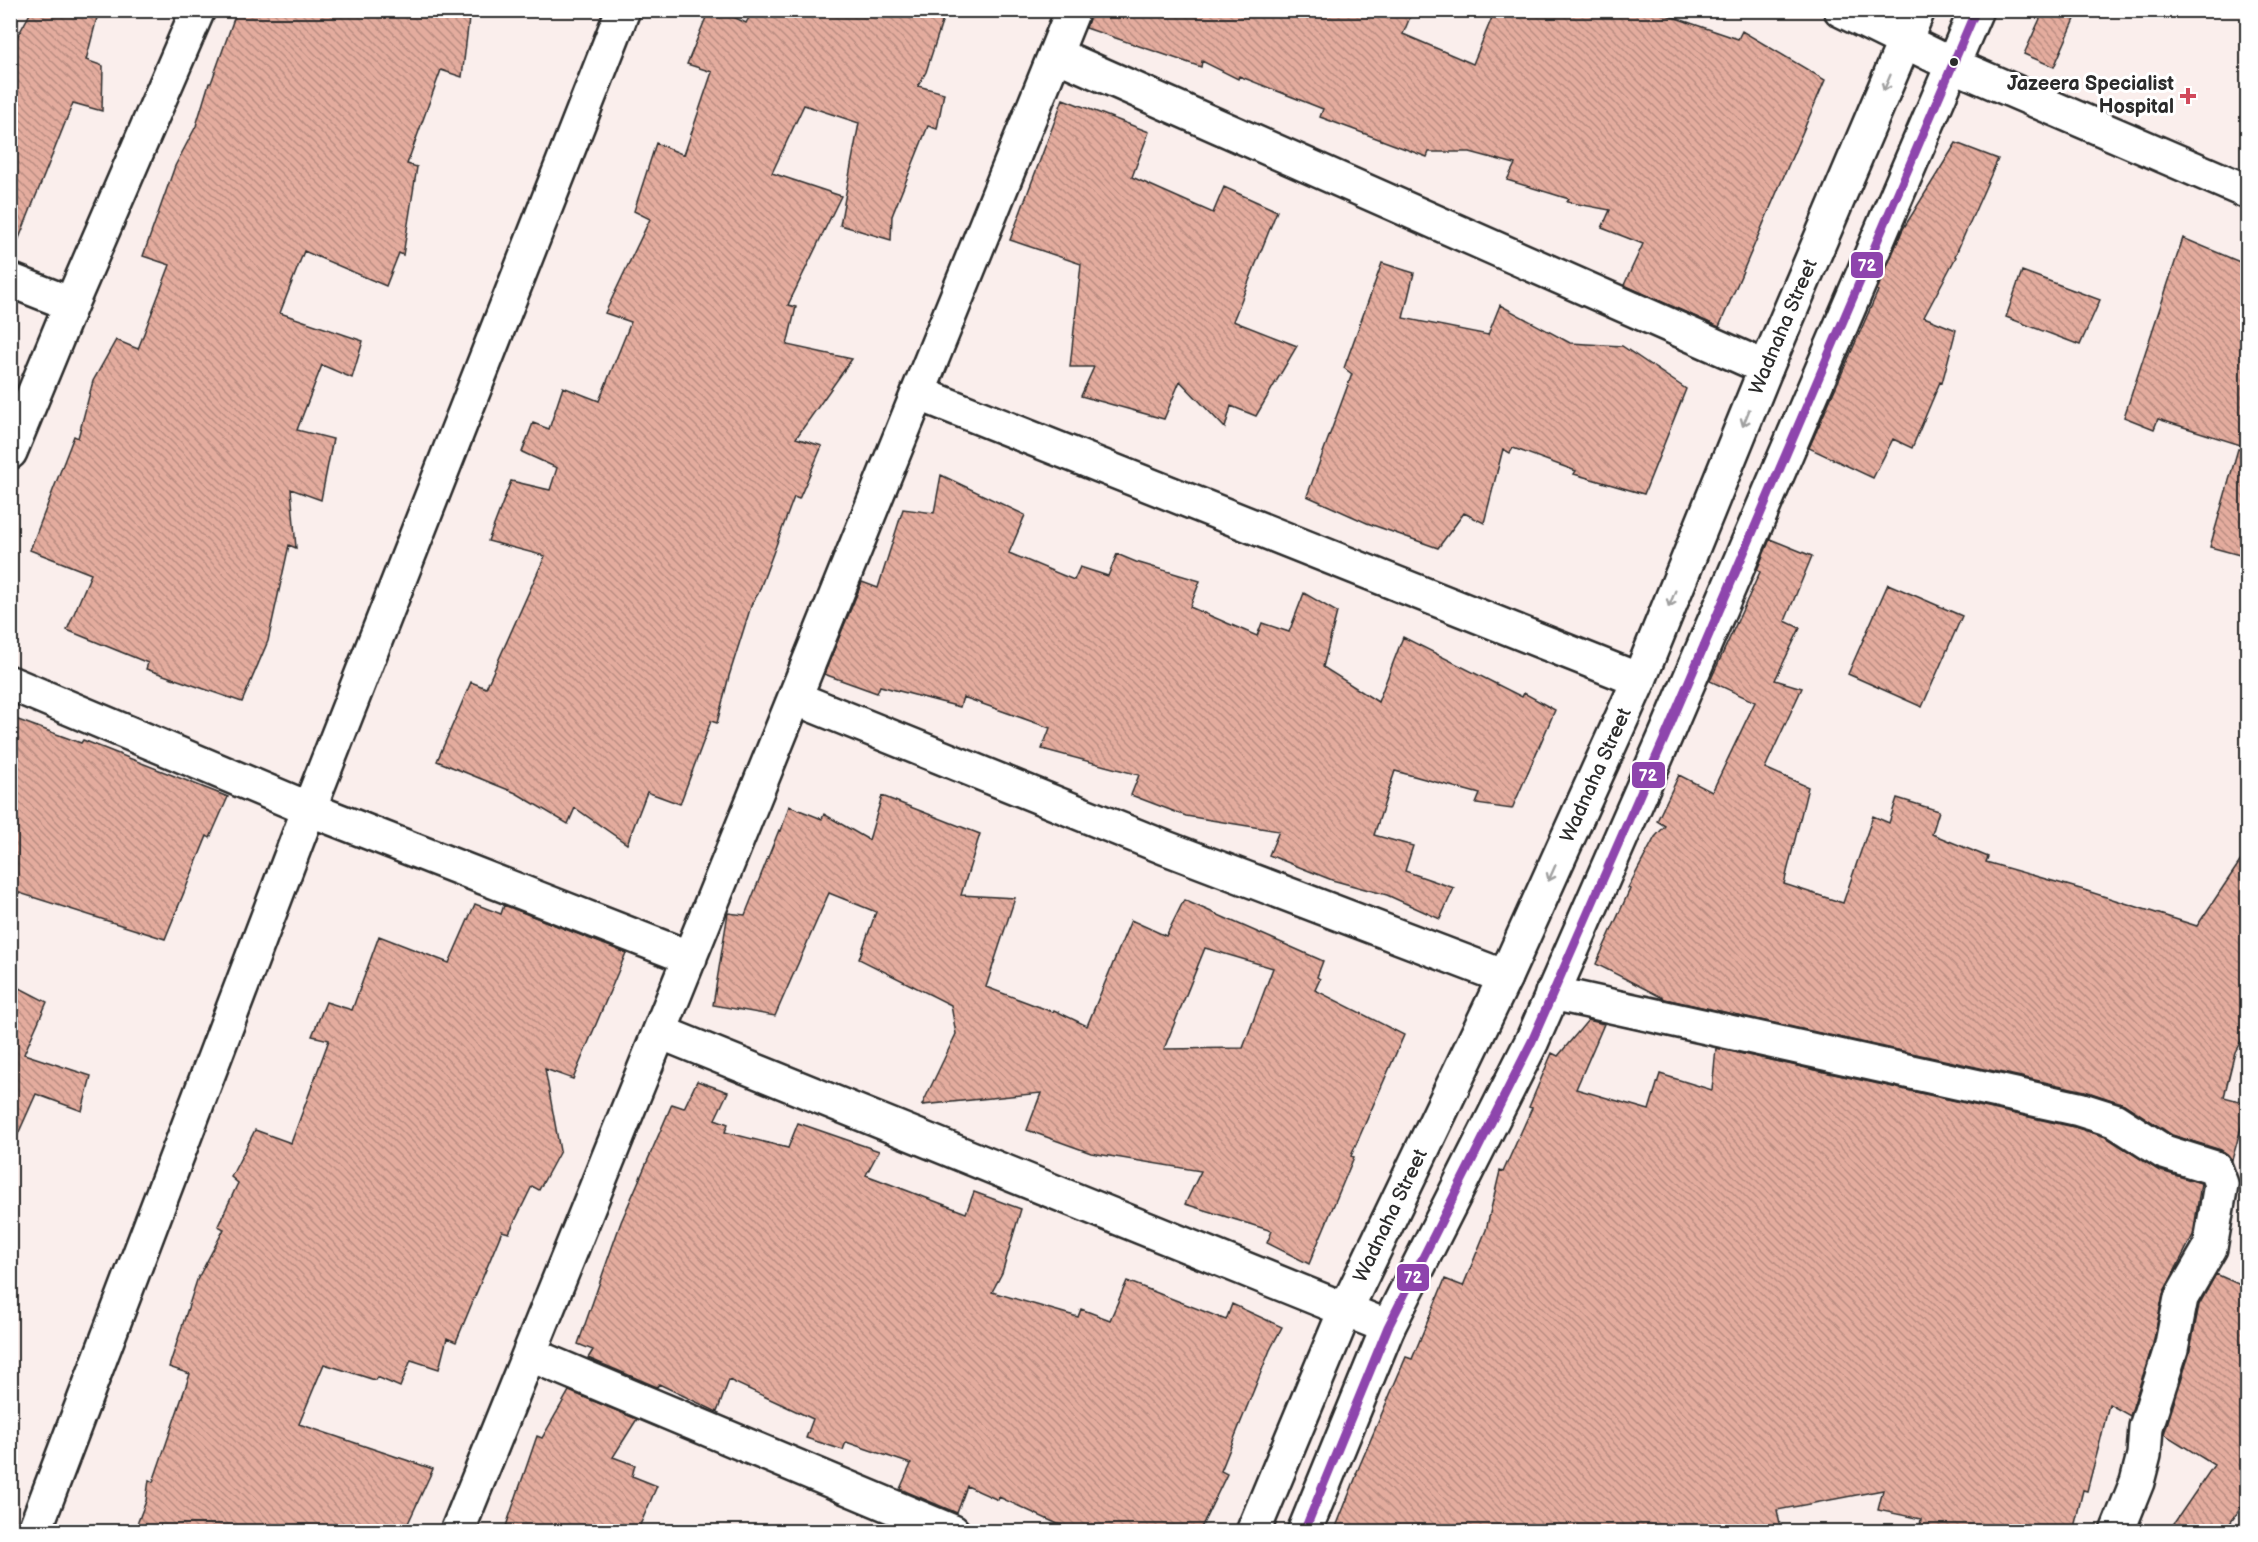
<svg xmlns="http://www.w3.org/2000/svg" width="2258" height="1542" viewBox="0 0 2258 1542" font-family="'Balsamiq Sans',sans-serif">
<defs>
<pattern id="building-back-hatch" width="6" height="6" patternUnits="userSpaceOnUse" patternTransform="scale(1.5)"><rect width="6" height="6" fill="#e4ac9e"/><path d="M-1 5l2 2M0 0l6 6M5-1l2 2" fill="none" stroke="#b98c81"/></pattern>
</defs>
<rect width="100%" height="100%" fill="#faeeec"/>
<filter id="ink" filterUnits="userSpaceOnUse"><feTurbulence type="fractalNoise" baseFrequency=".0167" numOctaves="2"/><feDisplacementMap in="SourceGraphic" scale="12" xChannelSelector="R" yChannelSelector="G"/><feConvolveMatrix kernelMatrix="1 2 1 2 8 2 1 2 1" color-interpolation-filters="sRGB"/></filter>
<g filter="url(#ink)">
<!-- building -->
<path fill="url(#building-back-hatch)" stroke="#2b2b2b" stroke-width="1.5" fill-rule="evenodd" d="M 32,10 L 99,10 L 86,60 L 103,66 L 102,111 L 73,103 L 12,256 L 10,255 L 10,50 Z
M 237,10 L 470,10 L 462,77 L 441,70 L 407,164 L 417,167 L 403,255 L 399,253 L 386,286 L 304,251 L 280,313 L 363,341 L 352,378 L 322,365 L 297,430 L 333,439 L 321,500 L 291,489 L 296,548 L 289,545 L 268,641 L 242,702 L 146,669 L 148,663 L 67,630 L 91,574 L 30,550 L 74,436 L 78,438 L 93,381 L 116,340 L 138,349 L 170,265 L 143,256 L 175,166 L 196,126 L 209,83 L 211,83 Z
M 709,10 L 719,10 L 746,23 L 753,10 L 946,10 L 926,72 L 918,86 L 944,93 L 937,129 L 928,126 L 892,216 L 891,240 L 840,225 L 859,123 L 804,105 L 772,173 L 841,196 L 788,305 L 796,307 L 787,345 L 852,359 L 796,438 L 822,446 L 799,499 L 794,497 L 758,594 L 752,603 L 729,676 L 717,723 L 711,721 L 680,804 L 647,792 L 627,844 L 575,808 L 568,824 L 516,793 L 437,761 L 471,682 L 486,688 L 545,556 L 488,541 L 511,481 L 550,490 L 557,468 L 522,452 L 533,423 L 549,429 L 563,387 L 599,401 L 631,322 L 605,313 L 650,219 L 634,211 L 656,143 L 684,155 L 712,72 L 687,64 Z
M 1091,10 L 1413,10 L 1403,34 L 1473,64 L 1495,10 L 1652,10 L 1738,39 L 1742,31 L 1825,80 L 1719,327 L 1624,285 L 1643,244 L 1602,228 L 1610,210 L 1567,202 L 1569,199 L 1507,180 L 1515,164 L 1470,152 L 1429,152 L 1427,157 L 1320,117 L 1323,109 L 1239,76 L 1238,79 L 1202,61 L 1201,67 L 1086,28 Z
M 2044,10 L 2079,10 L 2054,67 L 2024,54 Z
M 1063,99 L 1149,132 L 1132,177 L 1213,213 L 1224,187 L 1277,211 L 1233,321 L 1297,346 L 1256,416 L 1231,406 L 1225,428 L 1180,381 L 1164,419 L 1081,396 L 1094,367 L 1070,367 L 1081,264 L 1010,240 Z
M 1956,143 L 1998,159 L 1955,256 L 1956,257 L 1924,317 L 1956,330 L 1942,383 L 1940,382 L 1912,448 L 1893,439 L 1873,478 L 1809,448 L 1878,291 L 1877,290 L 1903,229 Z
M 2183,238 L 2247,265 L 2247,447 L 2158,419 L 2154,429 L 2124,417 Z
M 1382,263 L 1414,273 L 1403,318 L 1488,335 L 1500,305 L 1570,343 L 1622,346 L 1686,389 L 1644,494 L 1574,474 L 1576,471 L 1513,448 L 1510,453 L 1503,449 L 1484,523 L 1464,513 L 1438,548 L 1367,523 L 1307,496 L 1352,374 L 1344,368 Z
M 2022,271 L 2100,300 L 2080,345 L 2006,317 Z
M 2238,449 L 2247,451 L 2247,557 L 2210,547 Z
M 941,475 L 1025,515 L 1009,553 L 1074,580 L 1080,567 L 1108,576 L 1117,554 L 1136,562 L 1200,581 L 1190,607 L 1257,636 L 1262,623 L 1289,632 L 1304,593 L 1337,612 L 1323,667 L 1378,702 L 1403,637 L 1522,697 L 1524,693 L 1555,710 L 1512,809 L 1476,804 L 1480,794 L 1395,771 L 1374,835 L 1413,846 L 1405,871 L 1454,888 L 1440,919 L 1387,895 L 1332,880 L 1269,855 L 1279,831 L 1186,816 L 1131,795 L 1139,775 L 1042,749 L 1050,728 L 963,697 L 960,707 L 880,686 L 877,693 L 824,674 L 862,582 L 878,588 L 903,509 L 934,513 Z
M 1770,539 L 1812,556 L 1785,621 L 1800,628 L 1775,680 L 1802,688 L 1765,768 L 1808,787 L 1784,884 L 1843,903 L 1873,816 L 1889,823 L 1897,798 L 1939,811 L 1932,834 L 1988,857 L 1986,862 L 2084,890 L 2197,926 L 2247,851 L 2247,1030 L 2235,1052 L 2224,1097 L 2247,1103 L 2247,1107 L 2232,1160 L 2227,1154 L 2221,1150 L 2172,1135 L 2124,1104 L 2085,1091 L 1665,999 L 1596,964 L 1630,889 L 1628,888 L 1655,837 L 1665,826 L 1657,821 L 1679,775 L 1712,792 L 1755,702 L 1710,681 L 1760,572 L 1757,570 Z
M 1888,584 L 1962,616 L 1922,707 L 1848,674 Z
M 10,717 L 81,743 L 83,740 L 228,797 L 210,838 L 207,836 L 165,939 L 10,890 Z
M 882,796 L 980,834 L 961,895 L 1015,898 L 986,987 L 1053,1012 L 1054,1010 L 1087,1026 L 1131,920 L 1166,936 L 1184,900 L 1323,961 L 1317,977 L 1320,979 L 1315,990 L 1404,1035 L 1351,1156 L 1354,1157 L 1309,1264 L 1267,1243 L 1272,1231 L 1185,1204 L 1201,1171 L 1091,1153 L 1027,1130 L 1041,1093 L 922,1105 L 956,1034 L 951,1005 L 859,959 L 876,912 L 829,893 L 775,1016 L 713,1005 L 728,913 L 745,915 L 779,830 L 781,831 L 789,806 L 822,819 L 824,814 L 869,840 ZM 1205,948 L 1273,968 L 1243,1048 L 1164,1049 Z
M 475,904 L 501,914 L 504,905 L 626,953 L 573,1079 L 545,1069 L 560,1151 L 539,1190 L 532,1186 L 509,1233 L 502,1231 L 456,1342 L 447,1338 L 439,1369 L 411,1360 L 400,1387 L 377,1377 L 375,1380 L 324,1364 L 299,1424 L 433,1469 L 404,1532 L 134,1532 L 146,1501 L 149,1480 L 153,1482 L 190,1374 L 169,1367 L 197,1280 L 224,1229 L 218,1226 L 238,1183 L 231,1177 L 255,1130 L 291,1143 L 329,1040 L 312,1036 L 326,1002 L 352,1010 L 379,936 L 449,963 Z
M 10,983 L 47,1002 L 24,1054 L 91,1076 L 82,1111 L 36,1094 L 10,1152 Z
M 1588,1020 L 1604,1024 L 1576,1089 L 1649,1110 L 1660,1074 L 1712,1090 L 1716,1048 L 2074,1127 L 2106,1137 L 2158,1170 L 2201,1183 L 2193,1235 L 2163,1294 L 2153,1344 L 2130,1416 L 2109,1404 L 2100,1442 L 2087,1491 L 2083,1490 L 2073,1532 L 1919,1532 L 1921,1519 L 1878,1510 L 1883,1490 L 1777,1510 L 1782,1532 L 1334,1532 L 1357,1474 L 1356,1474 L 1406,1357 L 1412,1359 L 1445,1279 L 1463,1286 L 1486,1230 L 1500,1171 L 1503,1172 L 1532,1108 L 1529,1107 L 1552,1053 L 1558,1056 Z
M 697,1081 L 728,1092 L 715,1119 L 728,1124 L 725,1132 L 788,1148 L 798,1123 L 879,1151 L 866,1175 L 966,1213 L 974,1192 L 1021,1209 L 1002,1273 L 992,1292 L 1078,1317 L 1081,1309 L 1110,1320 L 1127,1281 L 1226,1320 L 1232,1304 L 1282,1327 L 1270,1350 L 1221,1471 L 1227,1474 L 1199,1532 L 1075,1532 L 999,1497 L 998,1500 L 967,1486 L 957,1513 L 900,1489 L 911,1464 L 846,1442 L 843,1450 L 806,1438 L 813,1419 L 729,1380 L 717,1412 L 659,1384 L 657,1387 L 588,1358 L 593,1350 L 578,1344 L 621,1222 L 672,1104 L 684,1108 Z
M 2216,1274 L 2247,1288 L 2247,1499 L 2224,1532 L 2168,1532 L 2214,1465 L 2164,1434 L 2189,1355 L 2199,1305 Z
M 569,1391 L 637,1419 L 613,1457 L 635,1465 L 632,1476 L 657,1486 L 637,1532 L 504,1532 L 537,1436 L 542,1438 Z"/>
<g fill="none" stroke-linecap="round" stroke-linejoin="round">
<!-- minor casing -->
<g stroke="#2b2b2b" stroke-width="38">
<path id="minor" d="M 1055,54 L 1766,368
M 10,280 L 71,304
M 918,393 L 1639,680
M 10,452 L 71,304 L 198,10
M 10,683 L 309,809 L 690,958
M 795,698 L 1166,848 L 1505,977
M 1552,993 L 2079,1109 L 2114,1120 L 2164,1152 L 2215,1168 L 2221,1184 L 2210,1248 L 2181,1298 L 2171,1349 L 2146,1427 L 2144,1455 L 2137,1482 L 2117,1532
M 660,1032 L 1388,1327
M 529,1354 L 953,1532
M 34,1532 L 309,809 L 623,10
M 457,1532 L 1073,10"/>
</g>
<!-- tertiary casing -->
<g stroke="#2b2b2b" stroke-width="38">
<path id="tertiary" d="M 1841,10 L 1953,65 L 2248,192"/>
</g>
<!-- secondary casing -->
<g stroke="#2b2b2b" stroke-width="38">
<g id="secondary">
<path id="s1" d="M 1253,1532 L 1345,1311 L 1505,977 L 1639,680 L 1766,368 L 1918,10"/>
<path d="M 1304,1532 L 1388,1327 L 1532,1041 L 1665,737 L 1976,10"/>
</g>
</g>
<!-- minor -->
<use href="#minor" stroke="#fff" stroke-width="33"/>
<!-- tertiary -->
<use href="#tertiary" stroke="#fff" stroke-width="33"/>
<!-- secondary -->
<use href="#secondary" stroke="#fff" stroke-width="33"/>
<!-- bus-1 casing -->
<g stroke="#fff" stroke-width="14">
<path id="bus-1" d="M 1304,1532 L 1388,1327 L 1532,1041 L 1665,737 L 1976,10"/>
</g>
<!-- bus-1 -->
<use href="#bus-1" stroke="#8e44ad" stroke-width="9"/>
</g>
<!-- one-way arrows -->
<defs><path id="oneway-shaft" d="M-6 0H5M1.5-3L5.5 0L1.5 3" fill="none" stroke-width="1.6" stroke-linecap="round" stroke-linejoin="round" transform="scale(1.5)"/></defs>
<g stroke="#a0a0a0">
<use href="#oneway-shaft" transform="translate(1887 83) rotate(113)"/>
<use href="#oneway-shaft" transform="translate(1746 418) rotate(112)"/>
<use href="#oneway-shaft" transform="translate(1672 599) rotate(112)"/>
<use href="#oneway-shaft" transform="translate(1552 873) rotate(114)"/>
</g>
</g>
<!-- markers -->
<circle fill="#2b2b2b" stroke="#fff" stroke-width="2" cx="1954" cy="62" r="5"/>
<path fill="#d1495b" stroke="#fff" stroke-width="2" d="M2185 87h6v6h6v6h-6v6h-6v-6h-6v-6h6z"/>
<g text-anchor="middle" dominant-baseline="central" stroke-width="6" stroke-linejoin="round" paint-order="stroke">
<!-- poi labels -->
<g font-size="20" font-weight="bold" fill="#2b2b2b" stroke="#fff" text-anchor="end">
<text x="2174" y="84">Jazeera Specialist<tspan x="2174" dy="23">Hospital</tspan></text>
</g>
<!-- street labels -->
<g font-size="20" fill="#2b2b2b" stroke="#fff">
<text stroke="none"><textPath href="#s1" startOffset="1317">Wadnaha Street</textPath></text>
<text stroke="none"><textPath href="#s1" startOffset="831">Wadnaha Street</textPath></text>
<text stroke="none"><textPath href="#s1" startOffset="345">Wadnaha Street</textPath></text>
</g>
</g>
<g stroke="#fff" stroke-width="2">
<rect x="1850" y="251" width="34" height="28" rx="6" fill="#8e44ad"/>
<rect x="1631" y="761" width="35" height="28" rx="6" fill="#8e44ad"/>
<rect x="1396" y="1263" width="34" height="29" rx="6" fill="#8e44ad"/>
</g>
<g font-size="16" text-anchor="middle" font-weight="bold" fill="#fff">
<text x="1867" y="271">72</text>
<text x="1648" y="781">72</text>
<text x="1413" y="1283">72</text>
</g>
<!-- margin -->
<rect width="2258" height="1542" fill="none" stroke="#fff" stroke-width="36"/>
<rect x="18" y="18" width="2222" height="1506" fill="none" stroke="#2b2b2b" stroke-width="2" filter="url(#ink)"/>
</svg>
